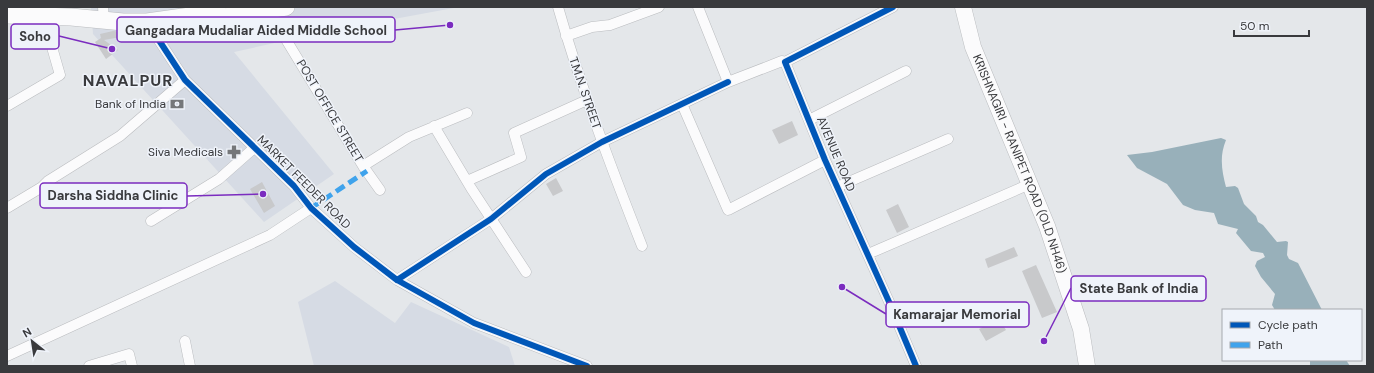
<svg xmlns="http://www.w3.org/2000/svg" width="1374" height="373" viewBox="0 0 1374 373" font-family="'DM Sans',sans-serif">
<rect width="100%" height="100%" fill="#e4e7ea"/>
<!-- built -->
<path fill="#d6dbe4" d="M 91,7 L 459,7 L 329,31 L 234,52 L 334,174 L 264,222 L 93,34 Z
M 335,281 L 395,323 L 411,302 L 509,347 L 515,366 L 314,366 L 298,302 Z"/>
<!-- water -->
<path fill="#98b0ba" d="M 1221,138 L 1226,140 C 1219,157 1222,171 1226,187 L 1235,186 L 1238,188 L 1244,204 L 1256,216 L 1258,222 L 1263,225 L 1277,242 L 1286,241 L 1288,242 L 1287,255 L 1289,259 L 1298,263 L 1322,310 L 1275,310 L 1272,305 L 1275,294 L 1261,277 L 1255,266 L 1257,261 L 1265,257 L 1263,253 L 1251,251 L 1236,233 L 1238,229 L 1218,224 L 1214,213 L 1195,210 L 1183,205 L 1167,184 L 1137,168 L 1127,155 L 1152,152 Z
M 1310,360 L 1346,360 L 1350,366 L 1310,366 Z"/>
<!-- building -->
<path fill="#c8c9cb" d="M 113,31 L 125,32 L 126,36 L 104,40 L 118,50 L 106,59 L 95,42 L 101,38 L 100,34 Z
M 792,121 L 798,135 L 779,144 L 772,130 Z
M 556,178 L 563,191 L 553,196 L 546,184 Z
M 262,182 L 275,206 L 264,213 L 250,189 Z
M 898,204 L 909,227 L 897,233 L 886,210 Z
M 1014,247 L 1018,256 L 988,268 L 985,259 Z
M 1036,265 L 1057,312 L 1042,318 L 1022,271 Z
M 996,314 L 1006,330 L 986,341 L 979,329 L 983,327 L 980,322 Z"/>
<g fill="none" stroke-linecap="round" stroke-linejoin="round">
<!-- minor casing -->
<g stroke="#babcbf" stroke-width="11">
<path id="minor" d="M 103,7 L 104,21
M 558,7 C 581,88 611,167 642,246
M 698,7 L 728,82 L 782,61 L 785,62
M 893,7 L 785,62 L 825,160 L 890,304 L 916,366
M 268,10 L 363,166 L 380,190
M 147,22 L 185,80 L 294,186 L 311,208 L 354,247 L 397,280 L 474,323 L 587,366
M 566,36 L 592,27 L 610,25 L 659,7
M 682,104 L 728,210 L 825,160
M 7,106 L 60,75 L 43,16
M 809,120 L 906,71
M 434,126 L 471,188 L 526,272
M 363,166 L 409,137 L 467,113
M 467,181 L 521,157 L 514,133 L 587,100
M 837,187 L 948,139
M 7,208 L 42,187 L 48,181 L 120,136 L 185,80
M 151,221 L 219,179 L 254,148
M 868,254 L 1030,184
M 397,280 L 491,219 L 546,174 L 602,142 L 728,82
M 185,341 L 190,366
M 7,356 L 270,235 L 311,208
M 89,366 L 129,354 L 132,366"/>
</g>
<!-- primary casing -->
<g stroke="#babcbf" stroke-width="17">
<g id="primary">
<path id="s1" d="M 963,7 L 973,47 L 1047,226 L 1081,329 L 1087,366"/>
</g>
</g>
<!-- trunk casing -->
<g stroke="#babcbf" stroke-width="18">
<path id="trunk" d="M 7,15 L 71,17 L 123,22 L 147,22 L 212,13 L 225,17 L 286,7"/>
</g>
<!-- minor -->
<use href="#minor" stroke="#fbfbfc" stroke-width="10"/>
<!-- primary -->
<use href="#primary" stroke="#fbfbfc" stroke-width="16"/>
<!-- trunk -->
<use href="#trunk" stroke="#fbfbfc" stroke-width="17"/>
<!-- quiet -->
<path stroke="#3fa3ec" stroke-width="5" stroke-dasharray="10 5" stroke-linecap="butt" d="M 311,208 L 367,171"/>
<!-- cycleway casing -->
<g stroke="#eff3fa" stroke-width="8">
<path id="cycleway" d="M 893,7 L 785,62 L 825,160 L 890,304 L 916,366
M 147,22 L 185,80 L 294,186 L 311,208 L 354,247 L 397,280 L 474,323 L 587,366
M 397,280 L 491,219 L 546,174 L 602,142 L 728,82"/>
</g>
<!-- cycleway -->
<use href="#cycleway" stroke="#0057b8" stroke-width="6"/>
</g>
<!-- icons -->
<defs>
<g id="bank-bare" transform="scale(1.08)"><path d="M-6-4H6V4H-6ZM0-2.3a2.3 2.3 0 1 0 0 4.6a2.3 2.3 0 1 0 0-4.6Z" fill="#75777a" stroke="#eff3fa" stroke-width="2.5" paint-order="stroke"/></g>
<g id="pharmacy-bare" transform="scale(1.08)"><path d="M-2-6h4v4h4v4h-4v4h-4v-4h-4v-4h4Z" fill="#75777a" stroke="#eff3fa" stroke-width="2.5" paint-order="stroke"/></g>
</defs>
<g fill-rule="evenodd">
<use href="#bank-bare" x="177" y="104"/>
<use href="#pharmacy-bare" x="234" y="152"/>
</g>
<g text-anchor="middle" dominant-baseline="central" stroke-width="3" stroke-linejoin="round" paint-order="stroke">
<!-- street labels -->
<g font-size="12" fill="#393a3d" stroke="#eff3fa">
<text transform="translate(585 93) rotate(71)">T.M.N. STREET</text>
<text transform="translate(330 111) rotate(59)">POST OFFICE STREET</text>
<text transform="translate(836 154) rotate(67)">AVENUE ROAD</text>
<text stroke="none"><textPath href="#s1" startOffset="167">KRISHNAGIRI - RANIPET ROAD (OLD NH46)</textPath></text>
<text transform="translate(304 182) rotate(45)">MARKET FEEDER ROAD</text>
</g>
<!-- poi labels -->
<g font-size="12" fill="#393a3d" stroke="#eff3fa" text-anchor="end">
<text x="166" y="104">Bank of India</text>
<text x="223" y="152">Siva Medicals</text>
</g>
<!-- district labels -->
<g font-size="16" font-weight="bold" letter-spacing="1" fill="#393a3d" stroke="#eff3fa">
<text x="128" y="80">NAVALPUR</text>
</g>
</g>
<!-- callouts -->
<path fill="none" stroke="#7b2cbf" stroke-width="1.5" d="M450 25L395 30M112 49L59 36M263 194L187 196M1044 341L1071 288M842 287L886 314"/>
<g fill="#7b2cbf" stroke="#eff3fa" stroke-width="1.5">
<circle cx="450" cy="25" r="4"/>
<circle cx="112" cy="49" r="4"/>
<circle cx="263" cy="194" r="4"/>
<circle cx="1044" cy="341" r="4"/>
<circle cx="842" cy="287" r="4"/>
</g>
<g fill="#eff3fa" stroke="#7b2cbf" stroke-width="1.5">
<rect x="117" y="17" width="278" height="25" rx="4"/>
<rect x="11" y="24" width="48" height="25" rx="4"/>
<rect x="40" y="183" width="147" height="25" rx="4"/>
<rect x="1071" y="276" width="135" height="25" rx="4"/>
<rect x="886" y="302" width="143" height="25" rx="4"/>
</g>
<g font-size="13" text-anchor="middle" font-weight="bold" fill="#393a3d">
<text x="256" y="35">Gangadara Mudaliar Aided Middle School</text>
<text x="35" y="41">Soho</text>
<text x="113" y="200">Darsha Siddha Clinic</text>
<text x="1139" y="293">State Bank of India</text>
<text x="957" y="319">Kamarajar Memorial</text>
</g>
<!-- border -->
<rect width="1374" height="373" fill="none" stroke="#393a3d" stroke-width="16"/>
<!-- legend -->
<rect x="1222" y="309" width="140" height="52" fill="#eff3fa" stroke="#a6a9ae"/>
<rect x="1230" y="322" width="20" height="6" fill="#0057b8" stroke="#a6a9ae"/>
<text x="1258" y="329" font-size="12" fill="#393a3d">Cycle path</text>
<rect x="1230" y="342" width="20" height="6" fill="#3fa3ec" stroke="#a6a9ae"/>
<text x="1258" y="349" font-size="12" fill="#393a3d">Path</text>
<!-- north arrow -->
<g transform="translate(32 341) rotate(330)" stroke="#eff3fa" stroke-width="3" paint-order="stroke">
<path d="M0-3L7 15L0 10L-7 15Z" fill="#393a3d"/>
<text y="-6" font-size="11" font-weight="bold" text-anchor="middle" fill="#393a3d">N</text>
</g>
<!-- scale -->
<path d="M1234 30v6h75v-6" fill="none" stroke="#393a3d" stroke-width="2"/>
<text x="1240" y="30" font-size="12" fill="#393a3d" stroke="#eff3fa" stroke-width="3" paint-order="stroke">50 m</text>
</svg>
